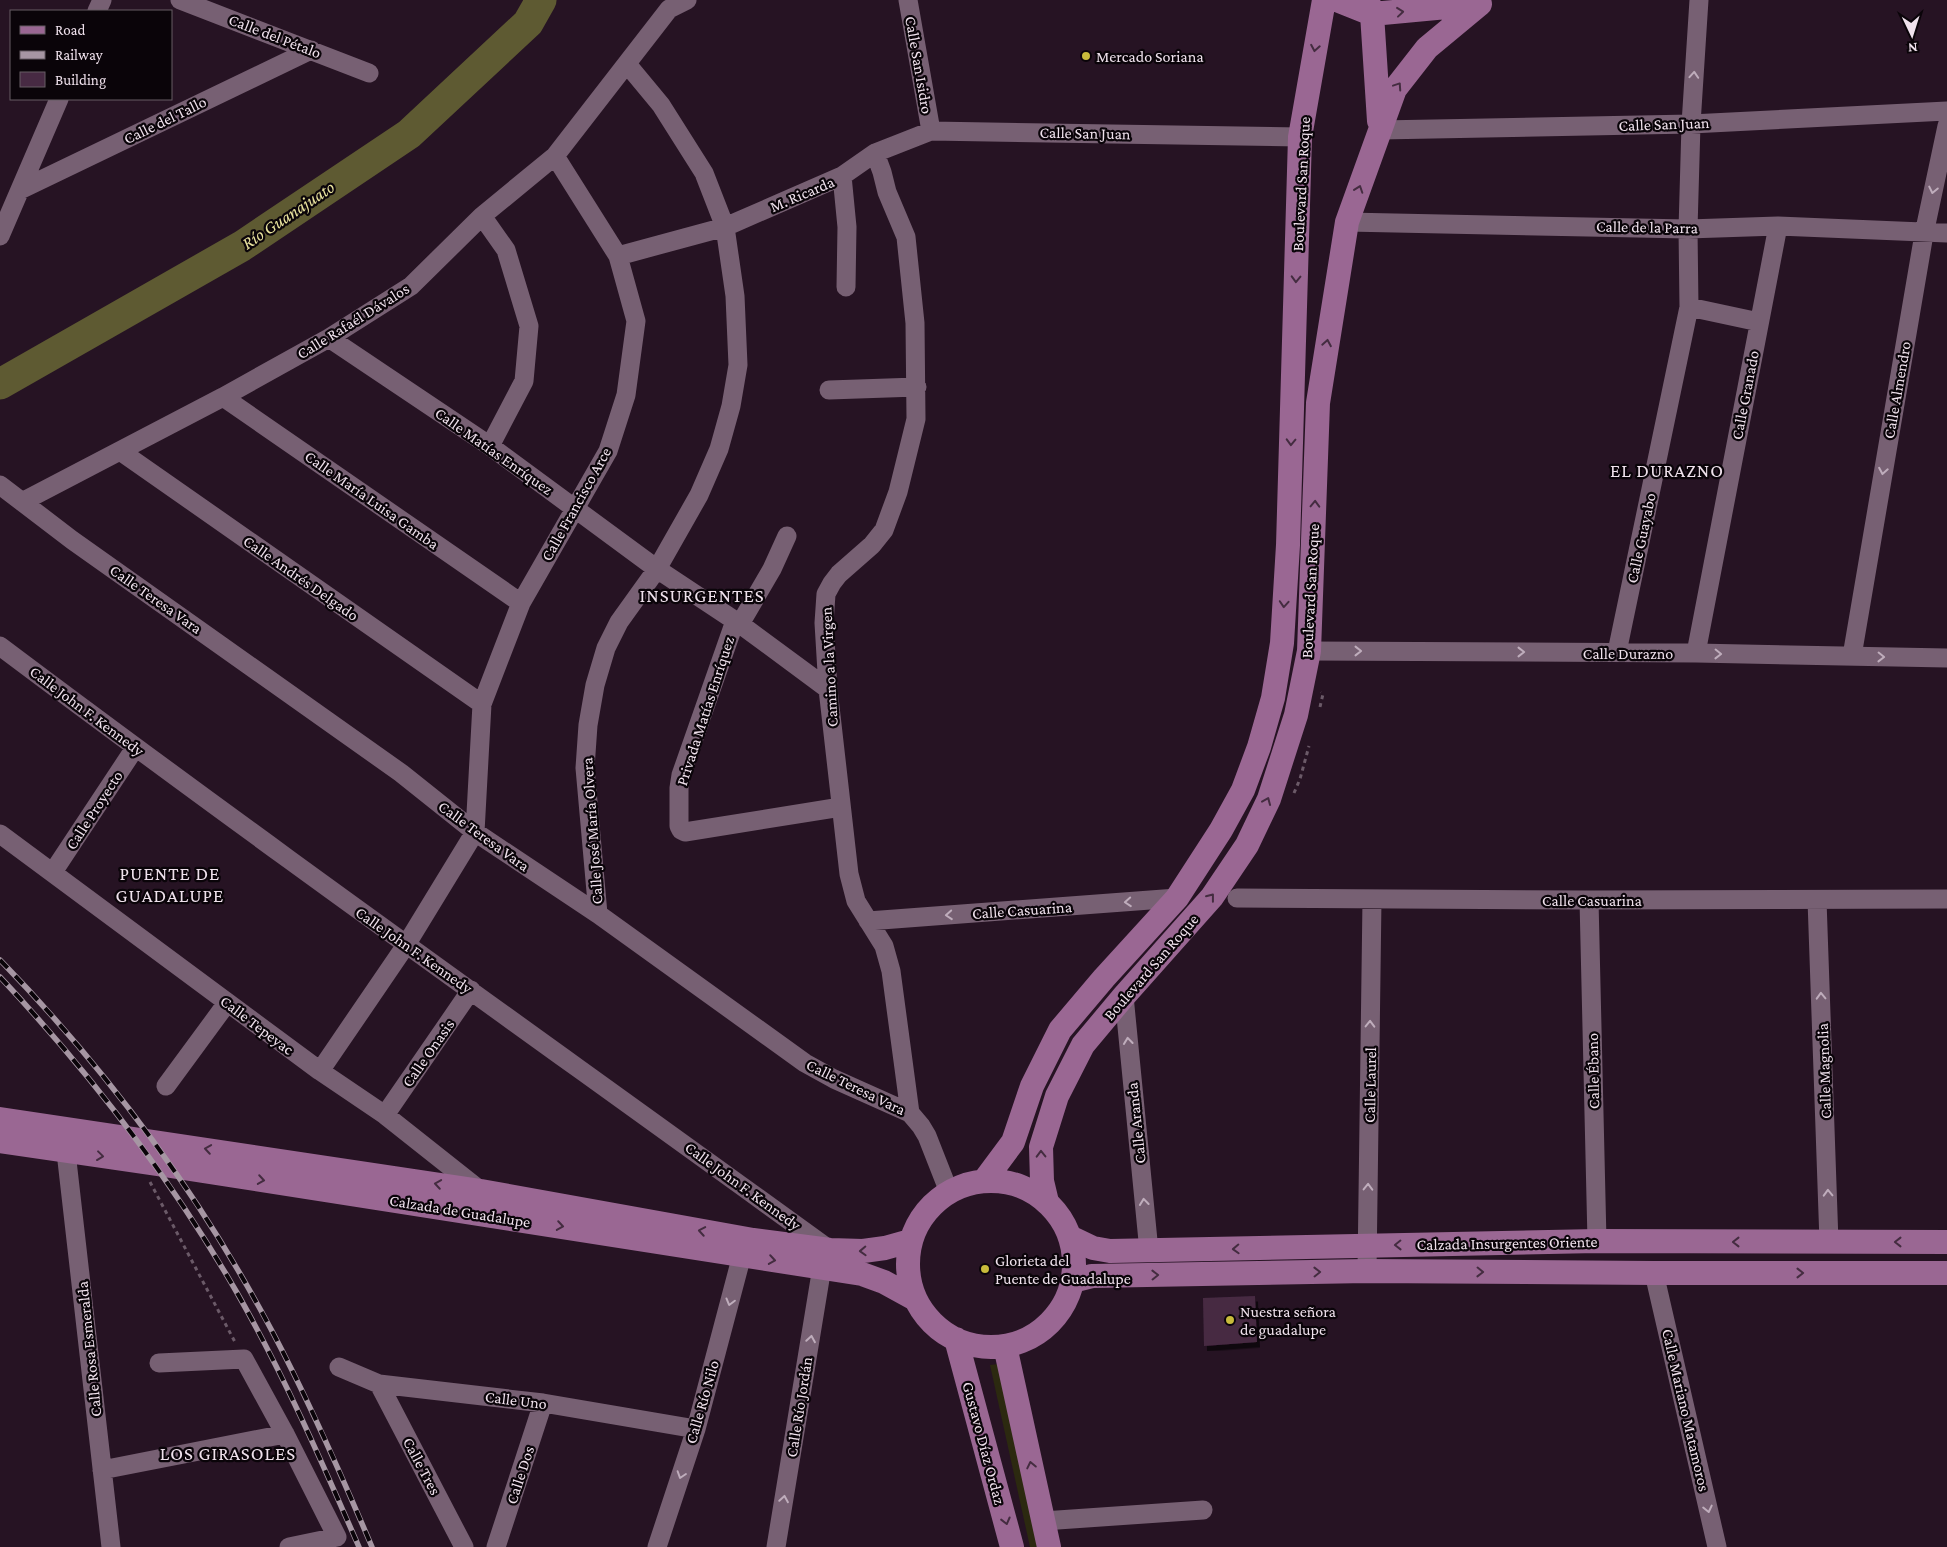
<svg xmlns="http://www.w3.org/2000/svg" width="1947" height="1547" viewBox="0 0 1947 1547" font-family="'Crimson Pro',serif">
<defs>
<filter id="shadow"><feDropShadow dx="3" dy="5.5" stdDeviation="0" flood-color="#0009"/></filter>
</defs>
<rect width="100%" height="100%" fill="#261323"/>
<!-- green -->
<path fill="#2c2910" d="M 999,1364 L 1038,1547 L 1030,1547 L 990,1365 Z"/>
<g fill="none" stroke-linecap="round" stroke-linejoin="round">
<!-- river -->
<path stroke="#5e5a32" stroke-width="31" d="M 0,384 L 242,246 L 409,134 L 528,23 L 541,0"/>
</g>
<!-- building -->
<path fill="#472a43" filter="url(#shadow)" d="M 1255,1296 L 1257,1342 L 1204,1346 L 1203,1298 Z"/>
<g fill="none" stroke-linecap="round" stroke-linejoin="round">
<!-- path -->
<path stroke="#6b5a68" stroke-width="3" stroke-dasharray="4 4" stroke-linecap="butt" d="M 1320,707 L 1323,694 L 1321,692
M 1294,793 L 1300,779 L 1309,746
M 150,1182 L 235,1342"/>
<!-- minor -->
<path stroke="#776073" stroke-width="19" d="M 180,0 L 369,73
M 908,0 L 931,131
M 97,11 L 102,0
M 1380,130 L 1691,124 L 1947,111
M 875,153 L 882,172 L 887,192 L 906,237 L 915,323 L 916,419 L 898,492 L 884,530 L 872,545 L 839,574 L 832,583 L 826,594 L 824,623 L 828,689 L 849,874 L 856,901 L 884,946 L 891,971 L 910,1113
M 842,176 L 847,227 L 846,287
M 20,190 L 311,50
M 482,216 L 506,250 L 529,326 L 524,381 L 490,446
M 1347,222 L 1688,229 L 1778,226 L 1947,233
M 0,236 L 59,99
M 618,256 L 725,227 L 842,176 L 875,153 L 931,131 L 1300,137
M 1689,307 L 1759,322
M 329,338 L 490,446 L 657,569 L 740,624 L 828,689
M 829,390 L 917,387
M 223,397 L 521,603
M 120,451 L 482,704
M 0,485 L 72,540 L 401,773 L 475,832 L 598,914 L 805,1063 L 834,1079 L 910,1113 L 921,1126 L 927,1136 L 949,1192
M 22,502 L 223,397 L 329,338 L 411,286 L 482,216 L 555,156 L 669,9 L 687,0
M 735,621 L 681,775 L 679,788 L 679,826 L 681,830 L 685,832 L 841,807
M 740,624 L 772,569 L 787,536
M 0,646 C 274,852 553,1049 830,1250
M 1309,651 L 1696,653 L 1947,658
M 1617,652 L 1689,307 L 1688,229 L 1691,124 L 1699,0
M 1696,653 L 1778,226
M 1852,656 L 1924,234 L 1947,126
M 0,834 L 320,1071 L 385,1115 L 481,1191
M 53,872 L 135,748
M 1237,898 L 1589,900 L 1947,899
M 1589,900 L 1597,1241
M 1817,900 L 1829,1242
M 598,914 L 585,768 L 588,725 L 595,685 L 606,648 L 619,622 L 657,569 L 699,495 L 719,449 L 731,406 L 738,365 L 735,296 L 725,227 L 704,173 L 661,105 L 627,64
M 868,921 L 1177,898
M 1124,996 L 1149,1251
M 320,1071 L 406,945 L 475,832 L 482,704 L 521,603 L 608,451 L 626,395 L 636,321 L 618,256 L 555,156
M 166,1086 L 227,1003
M 385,1115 L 471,990
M 66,1152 L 111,1547
M 1367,1271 L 1372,899
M 1654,1273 L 1717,1547
M 159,1363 L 244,1359 L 285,1434 L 337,1537 L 289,1547
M 339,1367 L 379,1384 L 543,1403 L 696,1429
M 379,1384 L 464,1547
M 102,1470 L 285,1434
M 1043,1521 L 1203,1510
M 496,1547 L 543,1403
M 657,1547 L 696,1429 L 742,1255
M 776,1547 L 822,1267"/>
<!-- major -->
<path stroke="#9a6793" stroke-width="24" d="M 1337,0 L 1372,14 L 1479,4
M 1368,1 L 1372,14 L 1379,121
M 0,1119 L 481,1191 L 753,1240 L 830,1250 L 863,1251 L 885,1248 L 910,1241
M 0,1141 L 172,1166 L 862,1274 L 884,1282 L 915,1299
M 984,1181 L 1013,1142 L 1032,1086 L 1060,1030 L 1104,978 L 1177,898 L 1221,830 L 1243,790 L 1259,747 L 1273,698 L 1282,643 L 1288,545 L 1300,137 L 1324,0
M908 1264a83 83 0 1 1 166 0a83 83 0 1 1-166 0Z
M 1047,1202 L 1042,1181 L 1041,1147 L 1057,1096 L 1083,1045 L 1124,996 L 1212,897 L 1247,845 L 1269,799 L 1296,715 L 1309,651 L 1318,403 L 1347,222 L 1395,89 L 1427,48 L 1480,4
M 1070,1237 L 1093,1248 L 1110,1251 L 1597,1241 L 1947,1242
M 1072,1281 L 1092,1276 L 1367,1271 L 1654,1273 L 1947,1273
M 956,1339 L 1012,1547
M 1005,1346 L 1049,1547"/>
<!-- rail casing -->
<g stroke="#a696a3" stroke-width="5.5">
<path id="rail" d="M 0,960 C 107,1070 200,1195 272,1331 C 309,1401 341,1474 372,1547
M 0,977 C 90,1073 170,1177 236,1291 C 283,1373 321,1460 359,1547"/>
</g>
<!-- rail -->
<use href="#rail" stroke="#0a0409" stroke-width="4" stroke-dasharray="11" stroke-linecap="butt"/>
</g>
<!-- one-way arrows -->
<defs><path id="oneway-chevron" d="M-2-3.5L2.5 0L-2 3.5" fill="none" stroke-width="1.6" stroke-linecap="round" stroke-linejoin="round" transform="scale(1.25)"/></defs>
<g stroke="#442c40">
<use href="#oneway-chevron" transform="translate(1400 12) rotate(-6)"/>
<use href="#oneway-chevron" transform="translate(1315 48) rotate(100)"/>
<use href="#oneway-chevron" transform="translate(1398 86) rotate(-56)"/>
<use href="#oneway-chevron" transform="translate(1359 189) rotate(-71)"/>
<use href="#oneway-chevron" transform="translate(1296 279) rotate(92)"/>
<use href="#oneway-chevron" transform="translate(1327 343) rotate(-80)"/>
<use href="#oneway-chevron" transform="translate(1291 442) rotate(92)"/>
<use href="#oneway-chevron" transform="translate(1315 504) rotate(-88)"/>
<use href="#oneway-chevron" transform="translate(1284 604) rotate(94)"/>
<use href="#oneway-chevron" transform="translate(1267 801) rotate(-67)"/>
<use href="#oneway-chevron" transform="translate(1211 897) rotate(-52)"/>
<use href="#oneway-chevron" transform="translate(208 1149) rotate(-171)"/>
<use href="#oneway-chevron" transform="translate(1041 1154) rotate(-91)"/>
<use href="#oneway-chevron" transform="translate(100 1156) rotate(7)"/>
<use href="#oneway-chevron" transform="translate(261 1180) rotate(9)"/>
<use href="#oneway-chevron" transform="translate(438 1184) rotate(-171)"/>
<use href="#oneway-chevron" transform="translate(560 1226) rotate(9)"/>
<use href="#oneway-chevron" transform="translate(702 1231) rotate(-170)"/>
<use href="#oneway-chevron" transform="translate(1736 1242) rotate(-180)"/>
<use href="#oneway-chevron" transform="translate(1898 1242) rotate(-180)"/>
<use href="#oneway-chevron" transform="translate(1398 1245) rotate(179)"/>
<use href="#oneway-chevron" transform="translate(1236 1249) rotate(178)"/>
<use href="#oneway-chevron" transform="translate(863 1251) rotate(178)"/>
<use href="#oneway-chevron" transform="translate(772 1260) rotate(9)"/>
<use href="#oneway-chevron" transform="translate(1317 1272) rotate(-1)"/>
<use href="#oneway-chevron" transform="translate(1480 1272) rotate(1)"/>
<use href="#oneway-chevron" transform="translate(1800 1273)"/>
<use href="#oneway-chevron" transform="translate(1155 1275) rotate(-1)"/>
<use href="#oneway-chevron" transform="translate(1031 1465) rotate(-102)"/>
<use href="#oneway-chevron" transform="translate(1006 1521) rotate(76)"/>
</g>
<g stroke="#bfadbc">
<use href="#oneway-chevron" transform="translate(1694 75) rotate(-86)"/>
<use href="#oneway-chevron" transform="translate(1933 190) rotate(102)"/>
<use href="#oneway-chevron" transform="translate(1883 471) rotate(100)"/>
<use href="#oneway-chevron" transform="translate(1358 651)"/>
<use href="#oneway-chevron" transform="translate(1521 652)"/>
<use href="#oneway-chevron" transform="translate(1718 654) rotate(1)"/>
<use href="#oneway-chevron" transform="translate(1881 657) rotate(1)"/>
<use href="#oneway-chevron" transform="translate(1128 902) rotate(176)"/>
<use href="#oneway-chevron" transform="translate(949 915) rotate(176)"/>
<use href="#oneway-chevron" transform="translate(1821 996) rotate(-92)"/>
<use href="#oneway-chevron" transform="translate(1370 1024) rotate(-89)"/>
<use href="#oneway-chevron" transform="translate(1128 1041) rotate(-96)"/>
<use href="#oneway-chevron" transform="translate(1368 1187) rotate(-89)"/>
<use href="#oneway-chevron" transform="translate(1828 1193) rotate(-92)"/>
<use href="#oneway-chevron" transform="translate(1144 1202) rotate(-96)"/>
<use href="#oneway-chevron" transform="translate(730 1302) rotate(105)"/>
<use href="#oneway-chevron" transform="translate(811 1339) rotate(-81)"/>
<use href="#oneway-chevron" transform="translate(681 1475) rotate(108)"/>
<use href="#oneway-chevron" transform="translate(784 1499) rotate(-81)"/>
<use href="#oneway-chevron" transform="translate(1708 1509) rotate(77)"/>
</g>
<!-- markers -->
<g fill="#c8bb3b" stroke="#0a0409" stroke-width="2">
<circle cx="1086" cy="56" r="5"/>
<circle cx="985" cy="1269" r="5"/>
<circle cx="1230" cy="1320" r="5"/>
</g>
<g text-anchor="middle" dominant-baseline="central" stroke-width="4.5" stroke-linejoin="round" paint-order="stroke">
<!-- street labels -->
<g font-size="16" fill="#efe1ec" stroke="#0a0409">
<text transform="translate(275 36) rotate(21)">Calle del Pétalo</text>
<text transform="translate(919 65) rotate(80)">Calle San Isidro</text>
<text transform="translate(165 120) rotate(-26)">Calle del Tallo</text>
<text transform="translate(1664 124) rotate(-2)">Calle San Juan</text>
<text transform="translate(1085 133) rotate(1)">Calle San Juan</text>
<text transform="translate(1301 184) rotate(-87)">Boulevard San Roque</text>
<text transform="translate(802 194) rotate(-23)">M. Ricarda</text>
<text transform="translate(1647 227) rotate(1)">Calle de la Parra</text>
<text transform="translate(353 321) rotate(-32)">Calle Rafaél Dávalos</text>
<text transform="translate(1897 390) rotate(-80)">Calle Almendro</text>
<text transform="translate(1745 395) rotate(-79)">Calle Granado</text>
<text transform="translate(494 451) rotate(35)">Calle Matías Enríquez</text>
<text transform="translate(372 500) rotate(35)">Calle María Luisa Gamba</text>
<text transform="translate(576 504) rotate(-61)">Calle Francisco Arce</text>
<text transform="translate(1641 538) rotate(-78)">Calle Guayabo</text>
<text transform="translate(301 578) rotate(35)">Calle Andrés Delgado</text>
<text transform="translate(1310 591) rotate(-87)">Boulevard San Roque</text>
<text transform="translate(156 599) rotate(35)">Calle Teresa Vara</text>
<text x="1628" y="653">Calle Durazno</text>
<text transform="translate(829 667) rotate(-93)">Camino a la Virgen</text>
<text transform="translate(87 711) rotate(37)">Calle John F. Kennedy</text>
<text transform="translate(705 711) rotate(-72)">Privada Matías Enríquez</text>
<text transform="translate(94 810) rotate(-57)">Calle Proyecto</text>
<text transform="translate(592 831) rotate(-94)">Calle José María Olvera</text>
<text transform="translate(484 836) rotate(36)">Calle Teresa Vara</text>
<text x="1592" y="900">Calle Casuarina</text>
<text transform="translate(1022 910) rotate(-4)">Calle Casuarina</text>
<text transform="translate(414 950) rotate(35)">Calle John F. Kennedy</text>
<text transform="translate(1151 967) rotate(-49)">Boulevard San Roque</text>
<text transform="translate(257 1025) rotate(37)">Calle Tepeyac</text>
<text transform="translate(428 1053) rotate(-55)">Calle Onasis</text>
<text transform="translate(1593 1071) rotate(-91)">Calle Ébano</text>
<text transform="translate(1824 1071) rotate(-92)">Calle Magnolia</text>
<text transform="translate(1370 1085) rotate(-89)">Calle Laurel</text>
<text transform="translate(856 1087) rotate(26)">Calle Teresa Vara</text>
<text transform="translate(1136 1123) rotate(-96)">Calle Aranda</text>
<text transform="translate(743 1186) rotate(36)">Calle John F. Kennedy</text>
<text transform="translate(460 1211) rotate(9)">Calzada de Guadalupe</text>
<text transform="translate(1507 1243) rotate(-1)">Calzada Insurgentes Oriente</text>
<text transform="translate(89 1349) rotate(-96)">Calle Rosa Esmeralda</text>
<text transform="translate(516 1400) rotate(7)">Calle Uno</text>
<text transform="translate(702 1402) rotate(-74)">Calle Río Nilo</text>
<text transform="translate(799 1407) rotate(-81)">Calle Río Jordán</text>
<text transform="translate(1686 1410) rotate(77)">Calle Mariano Matamoros</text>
<text transform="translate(984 1443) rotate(75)">Gustavo Díaz Ordaz</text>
<text transform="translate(422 1466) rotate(62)">Calle Tres</text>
<text transform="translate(520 1475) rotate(-72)">Calle Dos</text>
</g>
<!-- poi labels -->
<g font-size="16" fill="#efe1ec" stroke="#0a0409" text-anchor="start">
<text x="1096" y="56">Mercado Soriana</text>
<text x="995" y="1260">Glorieta del<tspan x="995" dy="18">Puente de Guadalupe</tspan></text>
<text x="1240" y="1311">Nuestra señora<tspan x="1240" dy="18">de guadalupe</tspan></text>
</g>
<!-- water labels -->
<g font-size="18" font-style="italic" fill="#e9e39e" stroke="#0a0409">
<text transform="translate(288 215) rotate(-34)">Río Guanajuato</text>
</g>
<!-- quarter labels -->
<g font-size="19" letter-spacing="1" fill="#efe1ec" stroke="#0a0409">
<text x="1667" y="470">EL DURAZNO</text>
<text x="702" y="595">INSURGENTES</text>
<text x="170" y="873">PUENTE DE<tspan x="170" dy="22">GUADALUPE</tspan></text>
<text x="228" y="1453">LOS GIRASOLES</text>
</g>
</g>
<!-- legend -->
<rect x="10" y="10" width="162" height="90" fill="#0a0409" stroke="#665c64"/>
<rect x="20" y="26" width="25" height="8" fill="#9a6793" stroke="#665c64"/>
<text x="55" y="35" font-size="15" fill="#efe1ec">Road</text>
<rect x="20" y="51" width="25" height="8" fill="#a696a3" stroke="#665c64"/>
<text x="55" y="60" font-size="15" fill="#efe1ec">Railway</text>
<rect x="20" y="72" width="25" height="15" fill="#472a43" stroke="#665c64"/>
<text x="55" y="85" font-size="15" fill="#efe1ec">Building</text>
<!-- north arrow -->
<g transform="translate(1912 35) rotate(176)" stroke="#0a0409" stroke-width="4" paint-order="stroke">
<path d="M0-4L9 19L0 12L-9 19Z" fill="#efe1ec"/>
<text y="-8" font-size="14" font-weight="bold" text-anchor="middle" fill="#efe1ec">N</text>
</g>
</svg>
